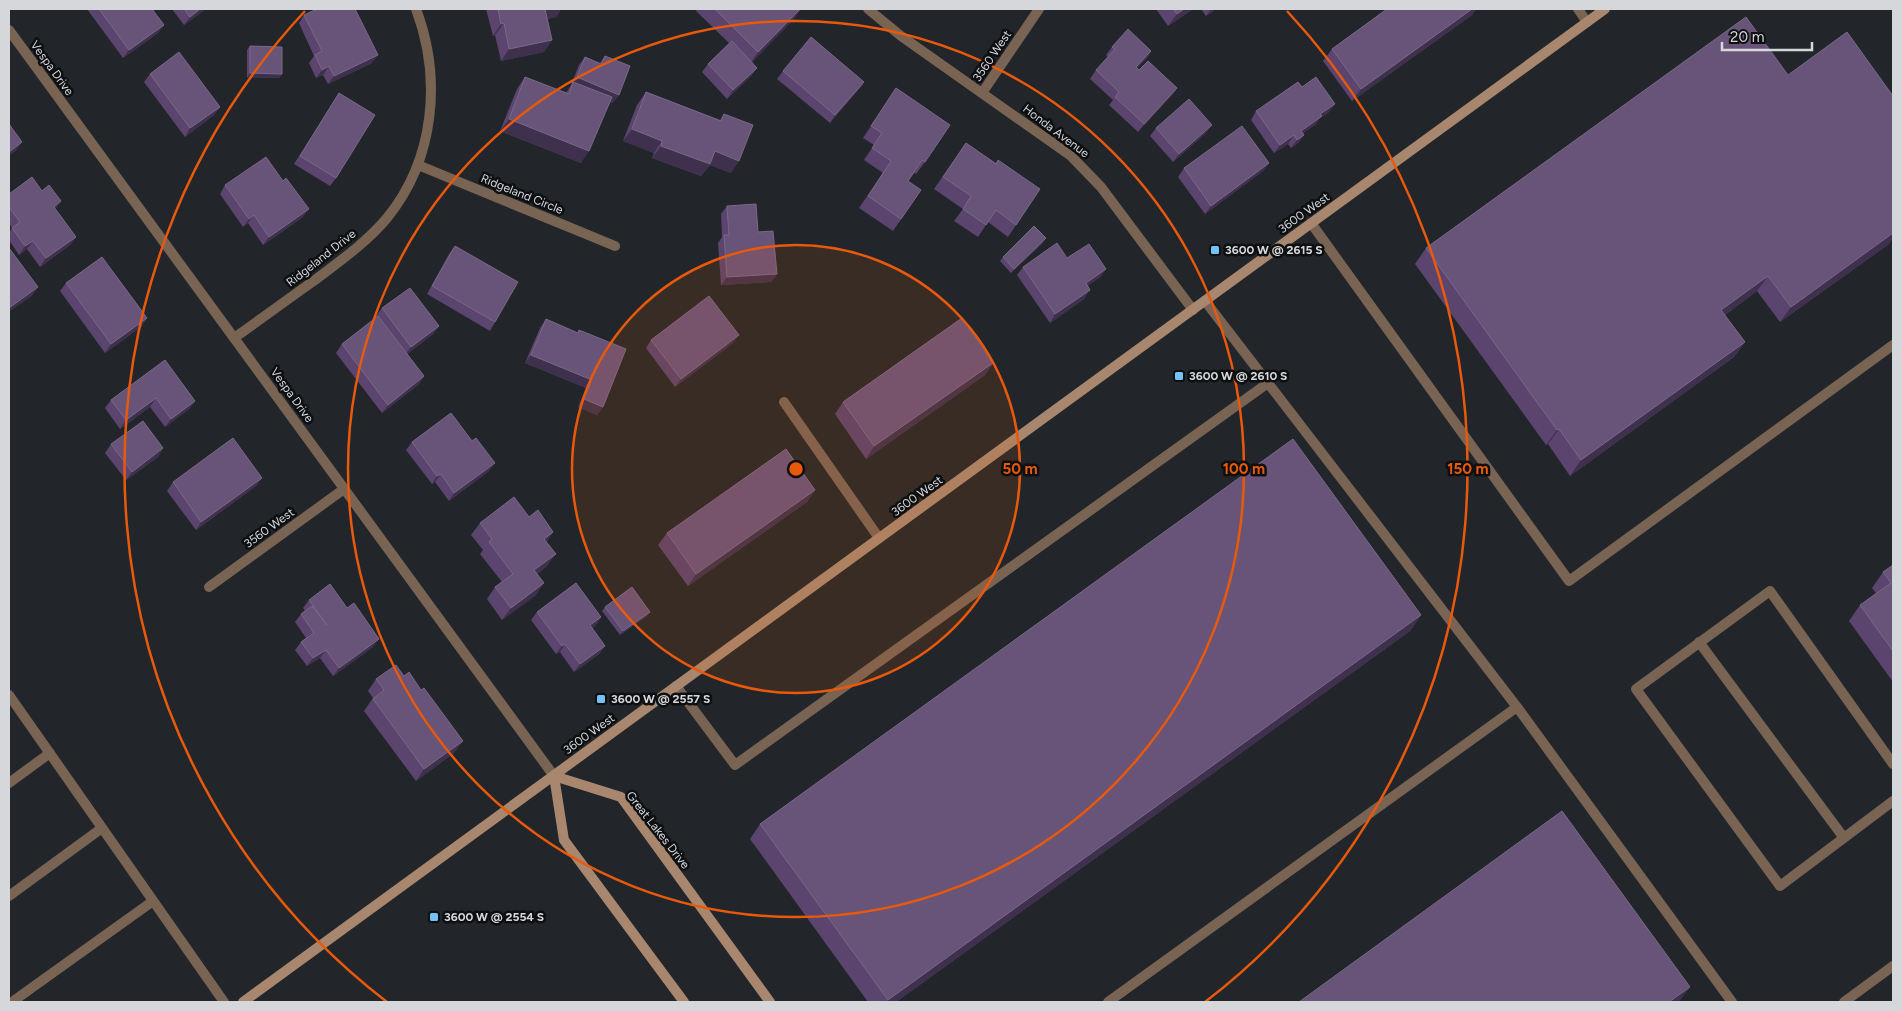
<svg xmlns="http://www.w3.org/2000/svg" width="1902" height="1011" viewBox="0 0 1902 1011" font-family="Figtree,sans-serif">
<rect width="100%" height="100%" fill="#22262a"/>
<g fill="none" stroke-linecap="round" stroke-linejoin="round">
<!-- lane -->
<path stroke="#796454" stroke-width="10" d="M 1578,9 L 1587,22
M 1311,223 L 1569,581 L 1893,345
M 784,402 L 879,538
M 1699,642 L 1844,838
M 676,686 L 735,765 L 1268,383
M 9,695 L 224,1002
M 1517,707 L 1732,1002
M 1893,764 L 1770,591 L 1636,689 L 1780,886 L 1893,801
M 9,783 L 50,753
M 9,896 L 102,828
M 12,1002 L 153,901
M 1108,1002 L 1517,707 L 1205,301"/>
<!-- street -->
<path stroke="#796454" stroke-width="10" d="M 868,9 L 901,36 L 1071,156 L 1101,187 L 1193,310
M 9,30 L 554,776
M 982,93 L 1039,9
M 418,165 L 615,246
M 234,338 C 261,319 288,299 315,280 C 340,261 367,242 387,218 C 435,159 442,78 416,9
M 209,587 L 344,489
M 1844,1002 L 1893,966"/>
<!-- secondary -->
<path stroke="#a8876e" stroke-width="10" d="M 554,776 L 621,797 L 770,1002
M 554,776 L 564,840 L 684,1002
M 243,1002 L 1605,9"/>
</g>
<!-- wall -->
<path fill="#5b446d" d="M 87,9 L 152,9 L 164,25 L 158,33 L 123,58 Z
M 172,9 L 206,9 L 184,25 Z
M 486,9 L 561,9 L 556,17 L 547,19 L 552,40 L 544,52 L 501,61 L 495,35 L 493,36 Z
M 697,9 L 801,9 L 793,20 L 752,62 L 757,68 L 751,76 L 727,99 L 702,72 L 708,64 L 729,43 L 696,11 Z
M 1156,9 L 1193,9 L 1168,26 Z
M 1201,9 L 1216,9 L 1206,16 Z
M 1387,9 L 1476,9 L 1472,15 L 1352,101 L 1323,61 L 1332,49 Z
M 304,15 L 372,63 L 328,84 L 323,75 L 316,78 L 309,63 L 314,56 L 299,23 Z
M 250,46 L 282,74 L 279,78 L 247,78 L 247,50 Z
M 1112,47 L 1151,51 L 1146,59 L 1137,68 L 1139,70 L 1177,88 L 1171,96 L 1138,132 L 1109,105 L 1113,100 L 1090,79 L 1096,70 L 1108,57 L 1106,55 Z
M 605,56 L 613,103 L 610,102 L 581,163 L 500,131 L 517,89 L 525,77 L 566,93 L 571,85 L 579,65 L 585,57 L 600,63 Z
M 783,71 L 864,82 L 858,90 L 830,123 L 777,79 Z
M 150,74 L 220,107 L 214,115 L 185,137 L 144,82 Z
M 1788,75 L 1893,96 L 1893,237 L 1889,244 L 1780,322 L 1757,291 L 1725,315 L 1745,342 L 1734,357 L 1570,476 L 1548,444 L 1546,445 L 1415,264 L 1426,248 Z
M 1302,87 L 1329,112 L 1320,118 L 1316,124 L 1303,133 L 1304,135 L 1298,143 L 1291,148 L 1288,144 L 1274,153 L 1251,120 L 1256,111 Z
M 896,88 L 925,162 L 916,174 L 914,173 L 908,181 L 921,190 L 893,231 L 859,208 L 883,173 L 864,160 L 874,145 L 863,138 Z
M 646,92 L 720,120 L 724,114 L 731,173 L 710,165 L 701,176 L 652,158 L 654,153 L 623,141 L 637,105 Z
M 339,93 L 336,178 L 330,186 L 294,164 Z
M 1156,128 L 1206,133 L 1173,162 L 1150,136 Z
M 966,143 L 996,163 L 1040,189 L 1008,237 L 988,222 L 978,237 L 954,221 L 963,209 L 934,189 Z
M 1269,163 L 1263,171 L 1205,214 L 1178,177 L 1184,168 Z
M 225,185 L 303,217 L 263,245 L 248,223 L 243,227 L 220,194 Z
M 9,194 L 55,209 L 76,237 L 70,245 L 40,267 L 27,249 L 19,255 L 9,240 L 9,233 L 12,228 L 9,223 Z
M 727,206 L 758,232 L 777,274 L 771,282 L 721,285 L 718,243 L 722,237 L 721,214 Z
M 1043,243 L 1011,273 L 1000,261 L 1003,257 Z
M 455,246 L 495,322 L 490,331 L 427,294 L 449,254 Z
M 1067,258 L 1106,269 L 1100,277 L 1087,286 L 1084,299 L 1050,323 L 1017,275 L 1023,267 Z
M 66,283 L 147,318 L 141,327 L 105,353 L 60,291 Z
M 382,308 L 439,326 L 433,334 L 407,354 L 424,376 L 419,384 L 382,413 L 336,353 L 342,344 L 377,317 L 376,316 Z
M 546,319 L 577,333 L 579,330 L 603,407 L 597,415 L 578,407 L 586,388 L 525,363 L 540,328 Z
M 651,340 L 733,343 L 675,387 L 646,348 Z
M 165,360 L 195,401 L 189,409 L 165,427 L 150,407 L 120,429 L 105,408 L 111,400 Z
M 993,363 L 985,375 L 866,459 L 835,414 L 843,402 Z
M 412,442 L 489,471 L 449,501 L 435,482 L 432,484 L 406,450 Z
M 111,444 L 163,448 L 158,457 L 126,480 L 105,453 Z
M 262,478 L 256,486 L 196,530 L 167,491 L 173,482 Z
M 815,490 L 807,502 L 688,586 L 658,545 L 667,533 Z
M 529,517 L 553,532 L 546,542 L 547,566 L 537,574 L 536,595 L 502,620 L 487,599 L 495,587 L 502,582 L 480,554 L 483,550 L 471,535 L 480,523 Z
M 1893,565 L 1893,682 L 1849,621 L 1860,605 L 1876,593 L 1872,588 L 1883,572 Z
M 309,600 L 373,647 L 333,676 L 320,658 L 307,666 L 295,650 L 301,642 L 306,638 L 295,622 L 301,614 L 305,611 L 303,608 Z
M 605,607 L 650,612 L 647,616 L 620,635 L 602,611 Z
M 537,612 L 601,617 L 595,626 L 592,628 L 605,646 L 599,654 L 574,672 L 560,652 L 556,654 L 531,620 Z
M 1421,615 L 1410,631 L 896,1002 L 868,1002 L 750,839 L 760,824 Z
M 404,676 L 421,690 L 454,753 L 416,781 L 364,711 L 373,698 L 368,691 L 376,679 Z"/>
<!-- shaded-wall -->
<path fill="#3f314d" d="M 200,9 L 206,9 L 184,25 L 190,17 Z
M 545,9 L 561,9 L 556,17 L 537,21 Z
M 801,9 L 793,20 L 750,64 L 758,52 Z
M 1184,9 L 1193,9 L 1168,26 L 1177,14 Z
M 1211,9 L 1216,9 L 1206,16 Z
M 1472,9 L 1476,9 L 1472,15 L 1352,101 L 1361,89 Z
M 504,23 L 495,35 L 493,36 L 501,24 Z
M 164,25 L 158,33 L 123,58 L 129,50 Z
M 552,40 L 544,52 L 501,61 L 509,49 Z
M 1151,51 L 1146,59 L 1130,76 L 1136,67 Z
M 378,55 L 372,63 L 328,84 L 334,76 Z
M 329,66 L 323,75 L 316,78 L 322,70 Z
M 757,68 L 751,76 L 727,99 L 733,90 Z
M 250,73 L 282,74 L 279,78 L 247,78 Z
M 577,77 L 619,95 L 613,103 L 572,86 L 573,82 L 571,85 Z
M 864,82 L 858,90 L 830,123 L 835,115 Z
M 1177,88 L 1171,96 L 1138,132 L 1144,124 Z
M 1335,104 L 1329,112 L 1320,118 L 1316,124 L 1295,139 L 1301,131 L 1320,114 Z
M 220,107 L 214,115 L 185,137 L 190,128 Z
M 509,119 L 589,151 L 581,163 L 500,131 Z
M 1212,125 L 1206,133 L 1173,162 L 1179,154 Z
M 632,129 L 662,141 L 654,153 L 623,141 Z
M 1294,135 L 1288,144 L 1274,153 L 1280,145 Z
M 1304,135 L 1298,143 L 1291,148 L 1297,140 Z
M 22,142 L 16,151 L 9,156 L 9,152 Z
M 661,146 L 715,151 L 739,161 L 731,173 L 710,165 L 701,176 L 652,158 Z
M 1269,163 L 1263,171 L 1205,214 L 1211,206 Z
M 61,201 L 55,210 L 54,207 Z
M 309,209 L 303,217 L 263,245 L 269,237 Z
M 254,215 L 248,223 L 243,227 L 249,219 Z
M 1893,230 L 1893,237 L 1889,244 L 1780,322 L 1791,307 Z
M 76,237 L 70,245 L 40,267 L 46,258 Z
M 1046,238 L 1043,243 L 1011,273 L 1014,269 Z
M 33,241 L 27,249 L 19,255 L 25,246 Z
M 1106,269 L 1100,277 L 1080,292 L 1086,283 Z
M 777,274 L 771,282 L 721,285 L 727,277 Z
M 1768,276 L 1757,291 L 1711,325 L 1721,310 Z
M 38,287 L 32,296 L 9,312 L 9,308 Z
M 1090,290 L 1084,299 L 1050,323 L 1055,314 Z
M 147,318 L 141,327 L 105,353 L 111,344 Z
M 439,326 L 433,334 L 405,355 L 411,347 Z
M 739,335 L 733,343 L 675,387 L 681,379 Z
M 1745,342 L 1734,357 L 1570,476 L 1581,460 Z
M 531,355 L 592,380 L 586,388 L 525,363 Z
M 993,363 L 985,375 L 866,459 L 874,446 Z
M 424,376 L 419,384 L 382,413 L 388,405 Z
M 156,398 L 150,407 L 120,429 L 126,420 Z
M 584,399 L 603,407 L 597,415 L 578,407 Z
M 195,401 L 189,409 L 165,427 L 171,419 Z
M 1559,429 L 1548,444 L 1546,445 L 1557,430 Z
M 163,448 L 158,457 L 126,480 L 132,472 Z
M 495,463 L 489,471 L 449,501 L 454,493 Z
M 441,474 L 435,482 L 432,484 L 437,476 Z
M 262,478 L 256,486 L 196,530 L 201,522 Z
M 815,490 L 807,502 L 688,586 L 696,574 Z
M 553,532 L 545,544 L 544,539 Z
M 556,554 L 547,566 L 526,582 L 534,570 Z
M 544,583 L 536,595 L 502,620 L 511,608 Z
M 650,612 L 647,616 L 620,635 L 623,631 Z
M 1421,615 L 1410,631 L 896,1002 L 887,1002 L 888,1000 Z
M 601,617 L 595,626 L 584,634 L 590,625 Z
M 379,639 L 373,647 L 333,676 L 339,668 Z
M 565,644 L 560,652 L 556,654 L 562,646 Z
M 605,646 L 599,654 L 574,672 L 580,664 Z
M 326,650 L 320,658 L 307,666 L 313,658 Z
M 463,741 L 454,753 L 416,781 L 424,769 Z
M 1690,987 L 1679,1002 L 1669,1002 Z"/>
<!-- building -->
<path fill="#685479" stroke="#796888" d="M 99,9 L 152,9 L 164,25 L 129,50 Z
M 184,9 L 200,9 L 190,17 Z
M 317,9 L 355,9 L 378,55 L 334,76 L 329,66 L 322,70 L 315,55 L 322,51 L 304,15 Z
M 498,9 L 545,9 L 552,40 L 509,49 L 504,23 L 501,24 Z
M 715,9 L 800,9 L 758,52 Z
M 1173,9 L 1184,9 L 1177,14 Z
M 1387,9 L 1472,9 L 1361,89 L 1332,49 Z
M 1746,17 L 1788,75 L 1847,32 L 1893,96 L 1893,233 L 1791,307 L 1768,276 L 1721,310 L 1745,342 L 1581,460 L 1559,429 L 1557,430 L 1426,248 Z
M 1128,29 L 1151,51 L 1136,67 L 1139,70 L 1148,61 L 1177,88 L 1144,124 L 1115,97 L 1119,92 L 1096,70 L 1115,49 L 1112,47 Z
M 811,37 L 864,82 L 835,115 L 783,71 Z
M 732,41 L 757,68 L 733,90 L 708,64 Z
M 250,46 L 282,47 L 282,74 L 250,73 Z
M 179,52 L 220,107 L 190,128 L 150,74 Z
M 605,56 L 630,66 L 619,95 L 577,77 L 585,57 L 601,64 Z
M 525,77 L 569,94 L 573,82 L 612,97 L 589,151 L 509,119 Z
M 1316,77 L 1335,104 L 1320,114 L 1322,116 L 1301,131 L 1304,135 L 1297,140 L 1294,135 L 1280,145 L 1256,111 L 1298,82 L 1302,87 Z
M 896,88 L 950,125 L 925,162 L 922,160 L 908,181 L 921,190 L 901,219 L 868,196 L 891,161 L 872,148 L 882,133 L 871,126 Z
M 646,92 L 721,121 L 724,114 L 753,125 L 739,161 L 715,151 L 710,164 L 661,146 L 662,141 L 632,129 Z
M 339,93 L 375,115 L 336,178 L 300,156 Z
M 1189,99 L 1212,125 L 1179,154 L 1156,128 Z
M 9,124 L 22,142 L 9,152 Z
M 1242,126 L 1269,163 L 1211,206 L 1184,168 Z
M 966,143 L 996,164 L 998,160 L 1040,189 L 1016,225 L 996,210 L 986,225 L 963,209 L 971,196 L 943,177 Z
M 266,157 L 283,181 L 286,178 L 309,209 L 269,237 L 254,215 L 249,219 L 225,185 Z
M 32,177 L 42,191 L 49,185 L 61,201 L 54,207 L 76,237 L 46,258 L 33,241 L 25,246 L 12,228 L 20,222 L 9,207 L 9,194 Z
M 756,204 L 758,232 L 773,231 L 777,274 L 727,277 L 724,235 L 729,235 L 727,206 Z
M 1034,226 L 1046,238 L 1014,269 L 1003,257 Z
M 1057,243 L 1067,258 L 1089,244 L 1106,269 L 1086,283 L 1090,290 L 1055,314 L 1023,267 Z
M 455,246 L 518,282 L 495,322 L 432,286 Z
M 9,248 L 38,287 L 9,308 Z
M 102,257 L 147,318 L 111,344 L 66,283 Z
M 410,288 L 439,326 L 411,347 L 382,308 Z
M 709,296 L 739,335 L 681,379 L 651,340 Z
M 378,316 L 424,376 L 388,405 L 342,344 Z
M 962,318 L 993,363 L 874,446 L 843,402 Z
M 546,319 L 578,333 L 579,330 L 626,349 L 603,407 L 584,399 L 592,380 L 531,355 Z
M 165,360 L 195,401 L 171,419 L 156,398 L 126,420 L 111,400 Z
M 451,413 L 472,441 L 476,438 L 495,463 L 454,493 L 441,474 L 437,476 L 412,442 Z
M 143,421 L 163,448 L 132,472 L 111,444 Z
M 233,438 L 262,478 L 201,522 L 173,482 Z
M 1293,439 L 1421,615 L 888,1000 L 760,824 Z
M 786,449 L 815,490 L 696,574 L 667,533 Z
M 514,497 L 529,517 L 538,510 L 553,532 L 544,539 L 556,554 L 534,570 L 544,583 L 511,608 L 495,587 L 513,574 L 489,542 L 492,539 L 480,523 Z
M 1893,565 L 1893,651 L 1860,605 L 1891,583 L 1883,572 Z
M 576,583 L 601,617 L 590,625 L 605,646 L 580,664 L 565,644 L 562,646 L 537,612 Z
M 330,584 L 347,608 L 354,603 L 379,639 L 339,668 L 326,650 L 313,658 L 301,642 L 314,633 L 301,614 L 312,606 L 327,625 L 309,600 Z
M 632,587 L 650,612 L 623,631 L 605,607 Z
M 396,665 L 404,676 L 409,672 L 421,690 L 424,688 L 463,741 L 424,769 L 373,699 L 384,690 L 376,679 Z
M 1562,811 L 1690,987 L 1669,1002 L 1299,1002 Z"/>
<!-- distance rings -->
<circle cx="796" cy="469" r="224" fill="#e8590c" fill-opacity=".12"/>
<g fill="none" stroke="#e8590c" stroke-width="2.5">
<circle cx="796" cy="469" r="224"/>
<circle cx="796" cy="469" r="448"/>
<path d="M387 1002A672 672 0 0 1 305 11M1287 11A672 672 0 0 1 1205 1002"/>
</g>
<!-- markers -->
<g fill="#73c1f5" stroke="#0d0f11" stroke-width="2">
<rect x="1210" y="245" width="10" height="10" rx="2.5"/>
<rect x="1174" y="371" width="10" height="10" rx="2.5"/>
<rect x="596" y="694" width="10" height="10" rx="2.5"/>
<rect x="429" y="912" width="10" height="10" rx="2.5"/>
</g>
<g text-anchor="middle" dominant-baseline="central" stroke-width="5" stroke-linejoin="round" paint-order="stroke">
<!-- street labels -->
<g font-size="12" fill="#d5d7da" stroke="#0d0f11">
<text transform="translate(992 56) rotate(-56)">3560 West</text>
<text transform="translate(52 68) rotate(54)">Vespa Drive</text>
<text transform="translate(1056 131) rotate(37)">Honda Avenue</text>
<text transform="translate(522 194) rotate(22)">Ridgeland Circle</text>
<text transform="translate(1304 213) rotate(-36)">3600 West</text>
<text transform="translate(321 258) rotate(-38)">Ridgeland Drive</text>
<text transform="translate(292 395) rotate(54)">Vespa Drive</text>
<text transform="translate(917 496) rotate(-36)">3600 West</text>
<text transform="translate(269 528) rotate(-36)">3560 West</text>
<text transform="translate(589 734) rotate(-36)">3600 West</text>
<text transform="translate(658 830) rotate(52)">Great Lakes Drive</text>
</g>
<!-- poi labels -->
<g font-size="12" font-weight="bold" fill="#d5d7da" stroke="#0d0f11" text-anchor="start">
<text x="1225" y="250">3600 W @ 2615 S</text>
<text x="1189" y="376">3600 W @ 2610 S</text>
<text x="611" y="699">3600 W @ 2557 S</text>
<text x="444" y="917">3600 W @ 2554 S</text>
</g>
</g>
<circle cx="796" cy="469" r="8" fill="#e8590c" stroke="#0d0f11" stroke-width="2.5"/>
<g font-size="15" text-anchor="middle" font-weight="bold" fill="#e8590c" stroke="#0d0f11" stroke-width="5" stroke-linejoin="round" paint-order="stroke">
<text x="1020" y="474">50 m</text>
<text x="1244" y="474">100 m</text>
<text x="1468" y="474">150 m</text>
</g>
<!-- border -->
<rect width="1902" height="1011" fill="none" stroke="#d5d7da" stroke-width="20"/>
<!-- scale -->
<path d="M1722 42v8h90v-8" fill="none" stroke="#d5d7da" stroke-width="2.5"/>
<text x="1730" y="42" font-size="15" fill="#d5d7da" stroke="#0d0f11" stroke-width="4" paint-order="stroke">20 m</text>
</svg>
